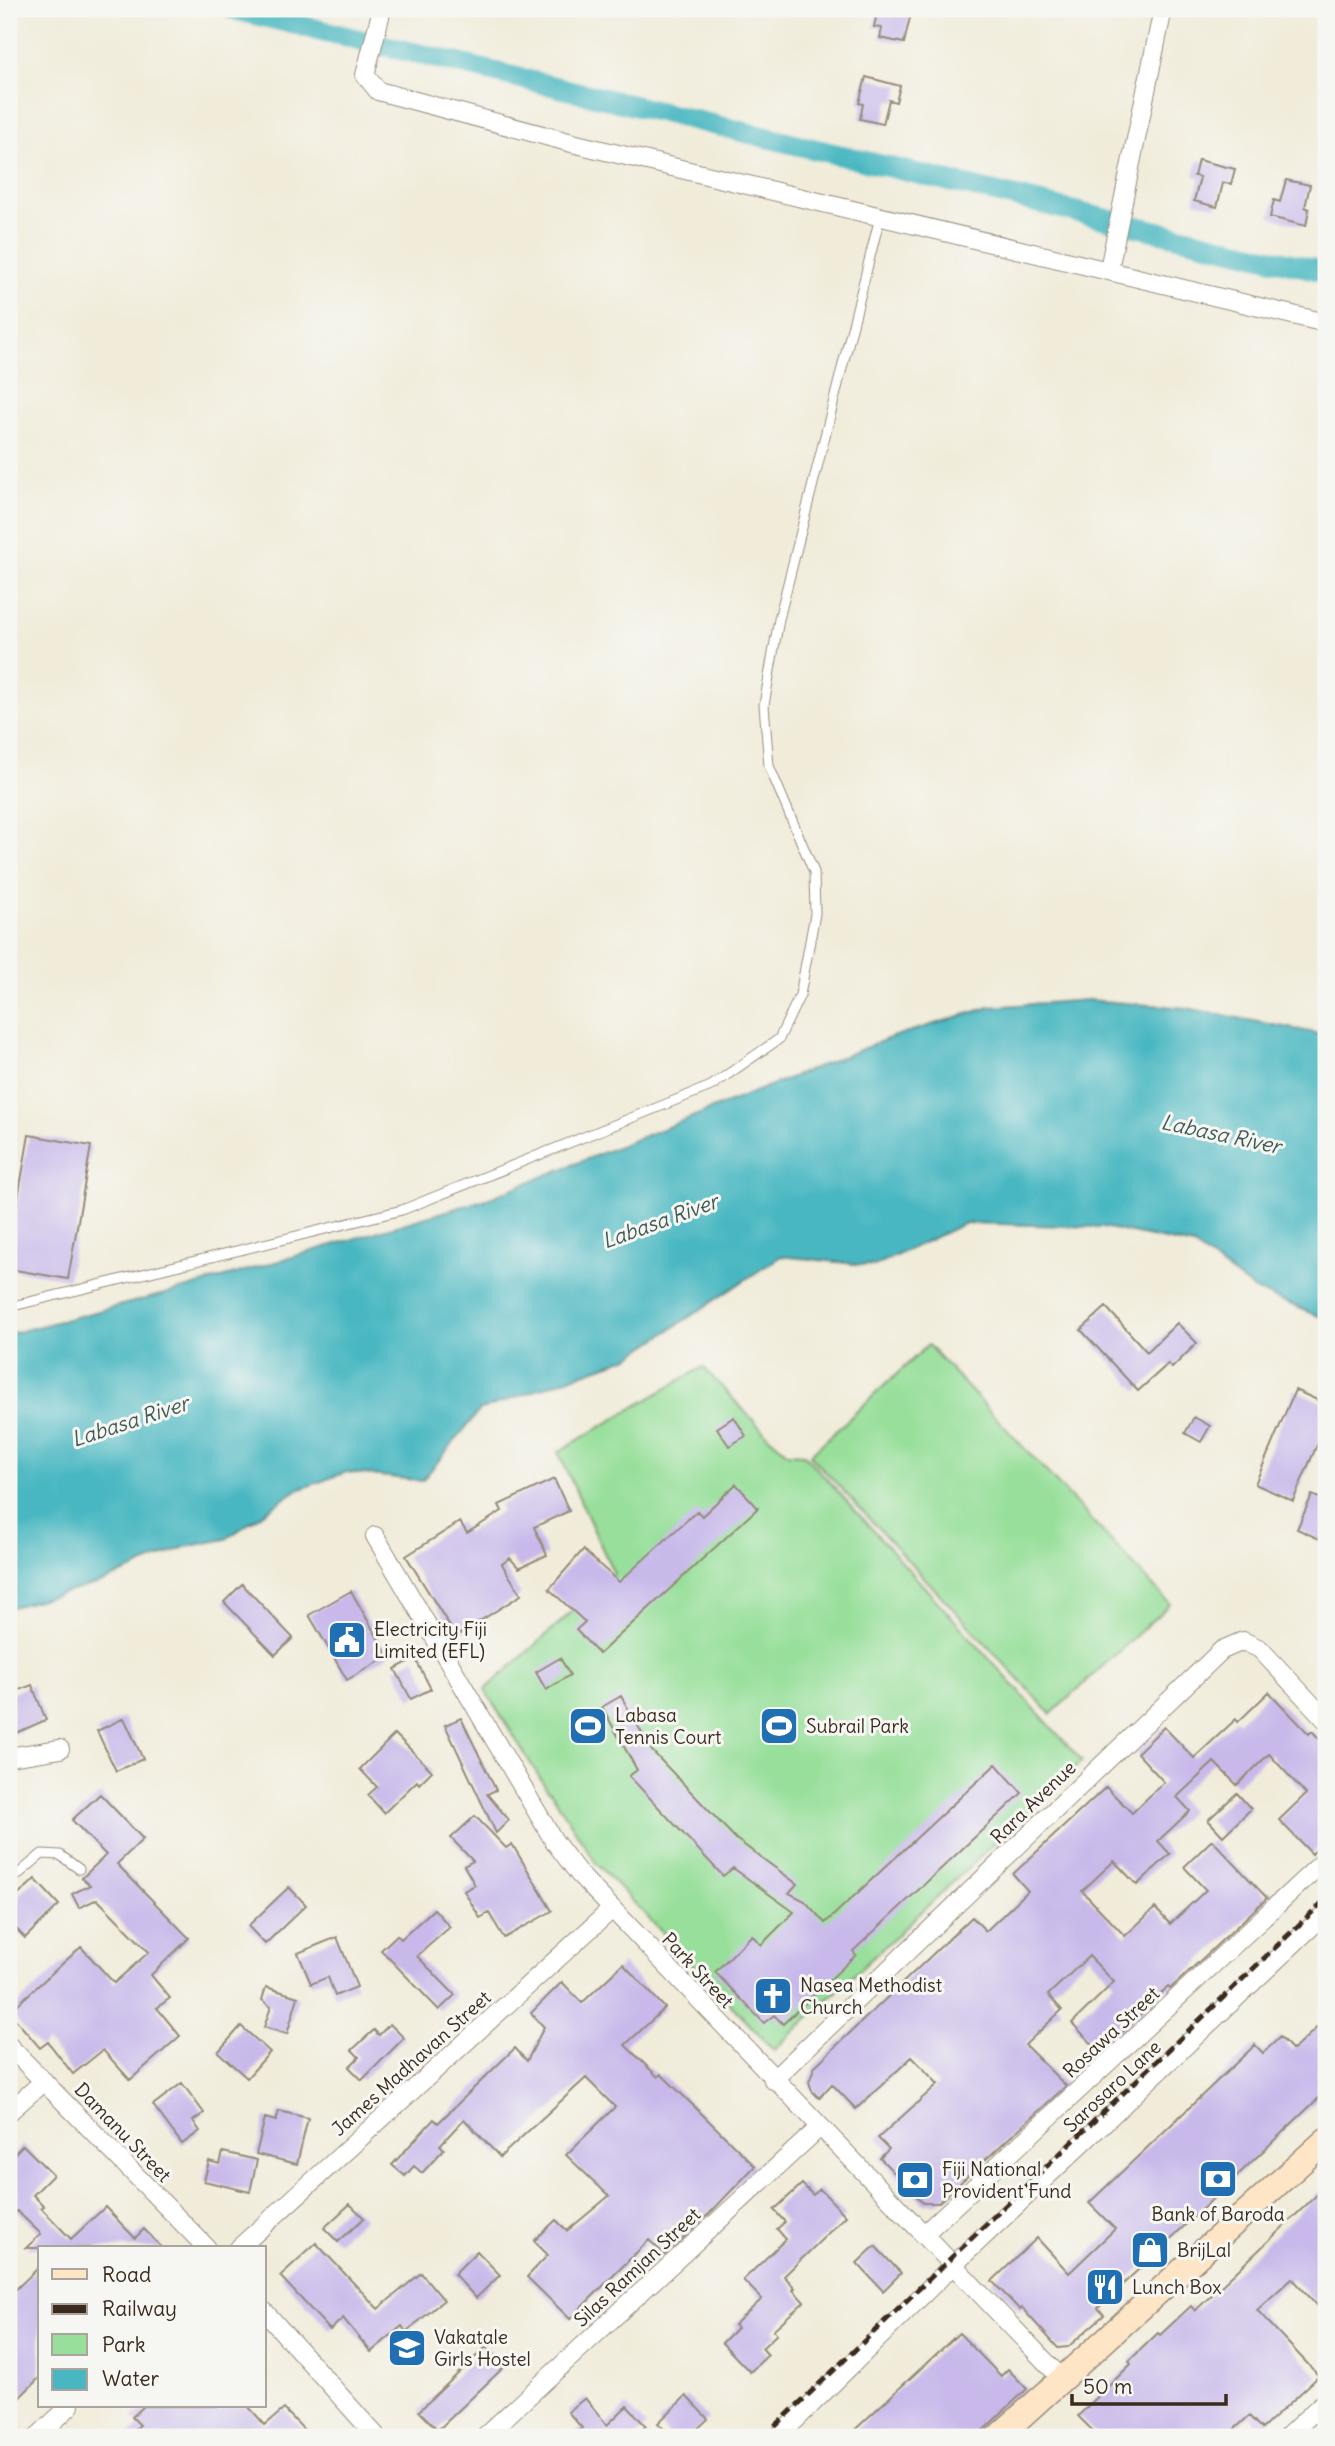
<svg xmlns="http://www.w3.org/2000/svg" width="1335" height="2446" viewBox="0 0 1335 2446" font-family="Delius,sans-serif">
<rect width="100%" height="100%" fill="#f6f6f2"/>
<filter id="ink" filterUnits="userSpaceOnUse"><feTurbulence type="fractalNoise" baseFrequency=".0143" numOctaves="2"/><feDisplacementMap in="SourceGraphic" scale="14" xChannelSelector="R" yChannelSelector="G"/><feConvolveMatrix kernelMatrix="1 2 1 2 8 2 1 2 1" color-interpolation-filters="sRGB"/></filter>
<filter id="wash" filterUnits="userSpaceOnUse"><feTurbulence type="fractalNoise" baseFrequency=".00686" numOctaves="4" result="noise"/><feDisplacementMap in="SourceGraphic" scale="28" xChannelSelector="R" yChannelSelector="G"/><feGaussianBlur stdDeviation="1.57" result="paint"/><feColorMatrix in="noise" values="0 0 0 0 0 0 0 0 0 0 0 0 0 0 0 0 0 1.4 0 .05"/><feComposite in="paint" operator="in"/></filter>
<g filter="url(#wash)">
<rect width="100%" height="100%" fill="#f1ecda"/>
<!-- green -->
<path fill="#97df9a" stroke="#69845c" stroke-width="2" d="M 928,1345 L 1170,1604 L 1051,1714 L 810,1455 Z
M 703,1367 L 768,1436 L 788,1453 L 804,1454 L 1082,1761 L 774,2050 L 596,1863 L 550,1791 L 548,1791 L 485,1690 L 614,1574 L 558,1452 Z"/>
<!-- water -->
<path fill="#48b7c1" stroke="#427070" stroke-width="2" d="M 1088,1000 L 1187,1008 L 1326,1035 L 1326,1319 L 1255,1290 L 1194,1246 L 1103,1227 L 965,1223 L 874,1266 L 781,1256 L 629,1357 L 480,1410 L 422,1481 L 346,1472 L 295,1491 L 226,1539 L 185,1547 L 100,1583 L 9,1608 L 9,1334 L 188,1288 L 487,1199 L 892,1037 L 990,1007 Z"/>
<g fill="none" stroke-linecap="round" stroke-linejoin="round">
<!-- canal -->
<path stroke="#48b7c1" stroke-width="21" d="M 232,9 L 1326,272"/>
</g>
<g id="blocks">
<!-- building -->
<path fill="#c8b9ea" d="M 878,9 L 912,9 L 904,43 L 880,38 L 882,28 L 874,27 Z
M 866,77 L 900,86 L 896,102 L 889,100 L 883,124 L 860,119 L 863,104 L 859,103 Z
M 1198,160 L 1235,169 L 1231,184 L 1223,183 L 1217,207 L 1194,201 L 1200,177 L 1194,176 Z
M 1286,180 L 1310,185 L 1305,207 L 1309,209 L 1306,226 L 1270,217 L 1274,200 L 1280,202 Z
M 29,1135 L 91,1146 L 68,1279 L 9,1269 L 9,1249 Z
M 1106,1307 L 1147,1352 L 1177,1323 L 1197,1343 L 1172,1368 L 1168,1364 L 1138,1391 L 1081,1330 Z
M 1295,1390 L 1326,1404 L 1326,1424 L 1293,1501 L 1255,1484 Z
M 734,1417 L 746,1436 L 729,1446 L 717,1428 Z
M 1194,1417 L 1210,1426 L 1201,1442 L 1185,1433 Z
M 554,1479 L 569,1511 L 534,1527 L 547,1555 L 519,1568 L 510,1558 L 502,1564 L 521,1595 L 456,1636 L 406,1556 L 460,1522 L 467,1533 L 502,1511 L 499,1505 Z
M 736,1484 L 758,1508 L 599,1654 L 576,1630 L 585,1622 L 549,1589 L 583,1550 L 619,1582 L 697,1511 L 702,1516 Z
M 1312,1495 L 1326,1501 L 1326,1542 L 1297,1529 Z
M 242,1584 L 293,1638 L 275,1655 L 224,1602 Z
M 351,1591 L 388,1656 L 347,1680 L 309,1615 Z
M 415,1658 L 431,1689 L 411,1699 L 395,1669 Z
M 560,1658 L 570,1675 L 546,1690 L 536,1672 Z
M 32,1685 L 46,1720 L 9,1736 L 9,1694 Z
M 1269,1692 L 1309,1734 L 1312,1731 L 1326,1746 L 1326,1840 L 1312,1854 L 1279,1820 L 1306,1794 L 1269,1754 L 1237,1785 L 1214,1762 L 1177,1797 L 1190,1811 L 1158,1841 L 1170,1854 L 1137,1885 L 1114,1861 L 1082,1891 L 1125,1936 L 1155,1908 L 1170,1924 L 1206,1890 L 1184,1867 L 1212,1840 L 1267,1898 L 1170,1989 L 1168,1987 L 1101,2053 L 1072,2023 L 1114,1982 L 1089,1956 L 1048,1995 L 1062,2010 L 1025,2045 L 1066,2086 L 938,2203 L 923,2203 L 880,2158 L 889,2149 L 878,2138 L 938,2084 L 912,2057 L 856,2109 L 832,2084 L 819,2098 L 812,2091 L 809,2082 L 815,2066 L 972,1917 L 986,1931 L 1028,1891 L 1013,1874 L 1106,1787 L 1132,1813 L 1164,1782 L 1137,1753 L 1164,1727 L 1194,1758 L 1236,1719 L 1238,1722 Z
M 621,1696 L 652,1751 L 736,1839 L 797,1884 L 789,1893 L 805,1901 L 825,1923 L 996,1764 L 1022,1793 L 853,1951 L 856,1955 L 783,2024 L 774,2015 L 764,2023 L 715,1972 L 752,1935 L 761,1945 L 794,1912 L 733,1868 L 723,1876 L 629,1776 L 637,1770 L 602,1707 Z
M 124,1718 L 143,1759 L 116,1771 L 97,1731 Z
M 461,1718 L 496,1790 L 487,1794 L 509,1820 L 496,1833 L 445,1725 Z
M 395,1734 L 432,1771 L 419,1784 L 417,1781 L 384,1813 L 368,1795 L 377,1787 L 360,1769 Z
M 1237,1793 L 1251,1809 L 1223,1836 L 1208,1820 Z
M 100,1794 L 143,1839 L 117,1864 L 189,1938 L 151,1975 L 170,1998 L 157,2008 L 180,2036 L 130,2080 L 103,2050 L 73,2074 L 48,2042 L 40,2048 L 9,2012 L 81,1947 L 114,1983 L 149,1952 L 97,1899 L 79,1908 L 72,1894 L 90,1885 L 82,1878 L 106,1855 L 72,1820 Z
M 475,1816 L 506,1848 L 512,1844 L 552,1911 L 504,1938 L 489,1913 L 480,1918 L 464,1891 L 475,1885 L 464,1866 L 473,1861 L 451,1838 Z
M 35,1879 L 59,1905 L 25,1938 L 9,1921 L 9,1904 Z
M 289,1887 L 306,1905 L 265,1944 L 248,1926 Z
M 434,1909 L 450,1927 L 417,1956 L 455,1995 L 439,2010 L 381,1950 L 397,1935 L 401,1939 Z
M 337,1937 L 357,1987 L 335,1996 L 328,1977 L 311,1984 L 298,1953 Z
M 623,1964 L 665,2008 L 625,2045 L 658,2077 L 661,2074 L 755,2166 L 710,2213 L 665,2255 L 649,2240 L 570,2319 L 527,2277 L 548,2255 L 534,2241 L 556,2220 L 567,2231 L 609,2196 L 566,2155 L 615,2107 L 586,2078 L 500,2157 L 464,2119 L 440,2145 L 444,2149 L 422,2173 L 414,2166 L 405,2176 L 392,2165 L 434,2119 L 438,2123 L 515,2048 L 527,2061 L 544,2027 L 531,2013 L 562,1982 L 582,2003 Z
M 266,1987 L 298,1997 L 287,2034 L 264,2027 L 271,2007 L 262,2000 Z
M 1326,2019 L 1326,2091 L 1098,2308 L 1104,2315 L 1068,2347 L 1058,2348 L 1022,2308 L 1020,2310 L 992,2281 L 1037,2238 L 1069,2273 L 1115,2229 L 1089,2203 L 1255,2045 L 1263,2053 L 1280,2037 L 1293,2050 Z
M 390,2024 L 404,2038 L 362,2080 L 349,2067 L 359,2057 L 352,2050 L 374,2030 L 379,2035 Z
M 241,2026 L 270,2052 L 247,2078 L 218,2052 Z
M 182,2083 L 204,2113 L 193,2121 L 200,2131 L 182,2144 L 153,2105 Z
M 279,2111 L 308,2118 L 297,2164 L 256,2154 L 265,2118 L 276,2121 Z
M 23,2145 L 53,2175 L 33,2195 L 44,2206 L 41,2208 L 71,2239 L 105,2207 L 135,2238 L 144,2229 L 162,2248 L 26,2248 L 41,2234 L 17,2211 L 9,2219 L 9,2159 Z
M 223,2152 L 257,2160 L 250,2192 L 204,2181 L 209,2161 L 220,2164 Z
M 802,2184 L 813,2195 L 820,2189 L 846,2216 L 784,2276 L 795,2288 L 793,2290 L 804,2302 L 773,2330 L 777,2334 L 762,2348 L 768,2355 L 750,2372 L 722,2343 L 737,2328 L 734,2325 L 762,2299 L 743,2280 L 786,2239 L 777,2229 L 785,2222 L 774,2210 Z
M 1326,2186 L 1326,2298 L 1318,2306 L 1292,2278 L 1257,2310 L 1319,2376 L 1262,2429 L 1249,2416 L 1226,2437 L 1099,2437 L 1078,2416 L 1131,2364 L 1129,2361 L 1158,2333 L 1160,2335 L 1191,2306 L 1195,2311 Z
M 350,2204 L 364,2218 L 338,2242 L 324,2228 Z
M 316,2243 L 378,2309 L 421,2273 L 444,2300 L 406,2332 L 402,2326 L 371,2352 L 343,2318 L 330,2330 L 280,2276 Z
M 875,2246 L 901,2273 L 883,2291 L 857,2263 Z
M 477,2251 L 500,2275 L 476,2298 L 454,2274 Z
M 40,2266 L 40,2377 L 9,2408 L 9,2296 Z
M 959,2333 L 1001,2376 L 1008,2369 L 1027,2389 L 976,2437 L 847,2437 Z
M 486,2347 L 505,2366 L 438,2430 L 419,2411 Z
M 686,2396 L 708,2419 L 689,2437 L 671,2437 L 658,2423 Z
M 585,2398 L 607,2425 L 627,2406 L 646,2426 L 635,2437 L 571,2437 L 582,2428 L 568,2412 Z
M 144,2406 L 248,2406 L 265,2425 L 284,2409 L 311,2437 L 126,2437 L 140,2425 L 132,2417 Z"/>
</g>
</g>
<g filter="url(#ink)">
<use href="#blocks" fill-opacity="0" stroke="#968b7c" stroke-width="2"/>
<g fill="none" stroke-linecap="round" stroke-linejoin="round">
<!-- service casing -->
<g stroke="#968b7c" stroke-width="11">
<path id="service" d="M 9,1307 L 402,1210 L 711,1086 L 779,1039 L 800,995 L 815,914 L 814,872 L 769,766 L 764,705 L 779,619 L 880,217
M 9,1882 L 42,1854 L 60,1855 L 79,1869"/>
</g>
<!-- minor casing -->
<g stroke="#968b7c" stroke-width="20">
<path id="minor" d="M 382,9 L 365,75 L 378,91 L 572,143 L 1326,323
M 1109,269 L 1163,9
M 375,1536 L 554,1841 L 579,1874 L 1062,2379
M 9,1757 L 60,1749
M 9,2046 L 207,2248
M 773,2080 L 1222,1650 L 1243,1641 L 1260,1649 L 1326,1720
M 9,2112 L 44,2081
M 923,2235 L 1326,1859
M 239,2248 L 612,1909
M 264,2311 L 377,2437
M 37,2437 L 70,2406
M 484,2437 L 820,2127
M 778,2437 L 952,2266 L 1326,1913
M 1287,2437 L 1326,2400"/>
</g>
<!-- secondary casing -->
<g stroke="#968b7c" stroke-width="27">
<path id="secondary" d="M 998,2437 L 1326,2140"/>
</g>
<!-- service -->
<use href="#service" stroke="#fff" stroke-width="9"/>
<!-- minor -->
<use href="#minor" stroke="#fff" stroke-width="18"/>
<!-- secondary -->
<use href="#secondary" stroke="#fde5c5" stroke-width="24"/>
<!-- rail -->
<path stroke="#3b2a1e" stroke-width="5" stroke-dasharray="10 5" stroke-linecap="butt" d="M 764,2437 L 1326,1899"/>
</g>
</g>
<!-- icons -->
<defs>
<g id="civic-square" transform="scale(2.0125)"><rect x="-9" y="-9" width="18" height="18" rx="4" fill="#1f6fb2" stroke="#f6f6f2"/><path d="M-.6-6.5H3V-4.5H.6V-3L4-1V1h2V6H-6V1h2V-1L-.6-3ZM-1.2 2.5V6h2.4V2.5Z" fill="#fff"/></g>
<g id="stadium-square" transform="scale(2.0125)"><rect x="-9" y="-9" width="18" height="18" rx="4" fill="#1f6fb2" stroke="#f6f6f2"/><path d="M0-5a6.5 5 0 1 0 0 10a6.5 5 0 1 0 0-10ZM-3.5-1.8h7v3.6h-7Z" fill="#fff"/></g>
<g id="church-square" transform="scale(2.0125)"><rect x="-9" y="-9" width="18" height="18" rx="4" fill="#1f6fb2" stroke="#f6f6f2"/><path d="M-1.2-6h2.4v3.5h3.3v2.4h-3.3V6h-2.4V-.1h-3.3v-2.4h3.3Z" fill="#fff"/></g>
<g id="bank-square" transform="scale(2.0125)"><rect x="-9" y="-9" width="18" height="18" rx="4" fill="#1f6fb2" stroke="#f6f6f2"/><path d="M-6-4H6V4H-6ZM0-2.3a2.3 2.3 0 1 0 0 4.6a2.3 2.3 0 1 0 0-4.6Z" fill="#fff"/></g>
<g id="shop-square" transform="scale(2.0125)"><rect x="-9" y="-9" width="18" height="18" rx="4" fill="#1f6fb2" stroke="#f6f6f2"/><path d="M-5-2.5h2.3a2.7 3.5 0 0 1 5.4 0H5L5.5 6h-11ZM-1.5-2.5h3a1.5 2.3 0 0 0-3 0Z" fill="#fff"/></g>
<g id="restaurant-square" transform="scale(2.0125)"><rect x="-9" y="-9" width="18" height="18" rx="4" fill="#1f6fb2" stroke="#f6f6f2"/><path d="M-5-6h1v4h1v-4h1v4h1v-4h1v5L-1.5 .5V6h-2V.5L-5-1ZM5-6V6H3V1.5H1.5Q1.5-4 5-6Z" fill="#fff"/></g>
<g id="university-square" transform="scale(2.0125)"><rect x="-9" y="-9" width="18" height="18" rx="4" fill="#1f6fb2" stroke="#f6f6f2"/><path d="M0-5L7-2L0 1L-7-2ZM-4 1L0 2.5L4 1V4Q0 6-4 4Z" fill="#fff"/></g>
</defs>
<g fill-rule="evenodd">
<use href="#civic-square" x="347" y="1640"/>
<use href="#stadium-square" x="588" y="1726"/>
<use href="#stadium-square" x="779" y="1726"/>
<use href="#church-square" x="773" y="1996"/>
<use href="#bank-square" x="1218" y="2179"/>
<use href="#bank-square" x="915" y="2180"/>
<use href="#shop-square" x="1150" y="2250"/>
<use href="#restaurant-square" x="1105" y="2287"/>
<use href="#university-square" x="407" y="2348"/>
</g>
<g text-anchor="middle" dominant-baseline="central" stroke-width="6" stroke-linejoin="round" paint-order="stroke">
<!-- poi labels -->
<g font-size="19" fill="#3b2a1e" stroke="#f6f6f2" text-anchor="start">
<text x="374" y="1629">Electricity Fiji<tspan x="374" dy="22">Limited (EFL)</tspan></text>
<text x="615" y="1715">Labasa<tspan x="615" dy="22">Tennis Court</tspan></text>
<text x="806" y="1726">Subrail Park</text>
<text x="800" y="1985">Nasea Methodist<tspan x="800" dy="22">Church</tspan></text>
<text x="942" y="2169">Fiji National<tspan x="942" dy="22">Provident Fund</tspan></text>
<text x="1218" y="2214" text-anchor="middle">Bank of Baroda</text>
<text x="1177" y="2250">BrijLal</text>
<text x="1132" y="2287">Lunch Box</text>
<text x="434" y="2337">Vakatale<tspan x="434" dy="22">Girls Hostel</tspan></text>
</g>
<!-- street labels -->
<g font-size="19" fill="#3b2a1e" stroke="#f6f6f2">
<text transform="translate(1033 1802) rotate(-44)">Rara Avenue</text>
<text transform="translate(698 1970) rotate(47)">Park Street</text>
<text transform="translate(1111 2032) rotate(-43)">Rosawa Street</text>
<text transform="translate(411 2063) rotate(-42)">James Madhavan Street</text>
<text transform="translate(1112 2086) rotate(-43)">Sarosaro Lane</text>
<text transform="translate(123 2132) rotate(46)">Damanu Street</text>
<text transform="translate(637 2267) rotate(-43)">Silas Ramjan Street</text>
</g>
<!-- water labels -->
<g font-size="21" font-style="italic" fill="#405b57" stroke="#f6f6f2">
<text transform="translate(1221 1134) rotate(12)">Labasa River</text>
<text transform="translate(660 1221) rotate(-20)">Labasa River</text>
<text transform="translate(130 1421) rotate(-18)">Labasa River</text>
</g>
</g>
<!-- margin -->
<rect width="1335" height="2446" fill="none" stroke="#f6f6f2" stroke-width="35"/>
<!-- legend -->
<rect x="38" y="2246" width="228" height="161" fill="#f6f6f2" stroke="#aba49d" stroke-width="2"/>
<rect x="52" y="2269" width="35" height="10" fill="#fde5c5" stroke="#aba49d" stroke-width="2"/>
<text x="102" y="2282" font-size="21" fill="#3b2a1e">Road</text>
<rect x="52" y="2304" width="35" height="10" fill="#3b2a1e" stroke="#aba49d" stroke-width="2"/>
<text x="102" y="2316" font-size="21" fill="#3b2a1e">Railway</text>
<rect x="52" y="2334" width="35" height="21" fill="#97df9a" stroke="#aba49d" stroke-width="2"/>
<text x="102" y="2352" font-size="21" fill="#3b2a1e">Park</text>
<rect x="52" y="2369" width="35" height="21" fill="#48b7c1" stroke="#aba49d" stroke-width="2"/>
<text x="102" y="2386" font-size="21" fill="#3b2a1e">Water</text>
<!-- scale -->
<path d="M1072 2394v10h154v-10" fill="none" stroke="#3b2a1e" stroke-width="3.5"/>
<text x="1083" y="2394" font-size="21" fill="#3b2a1e" stroke="#f6f6f2" stroke-width="5" paint-order="stroke">50 m</text>
</svg>
